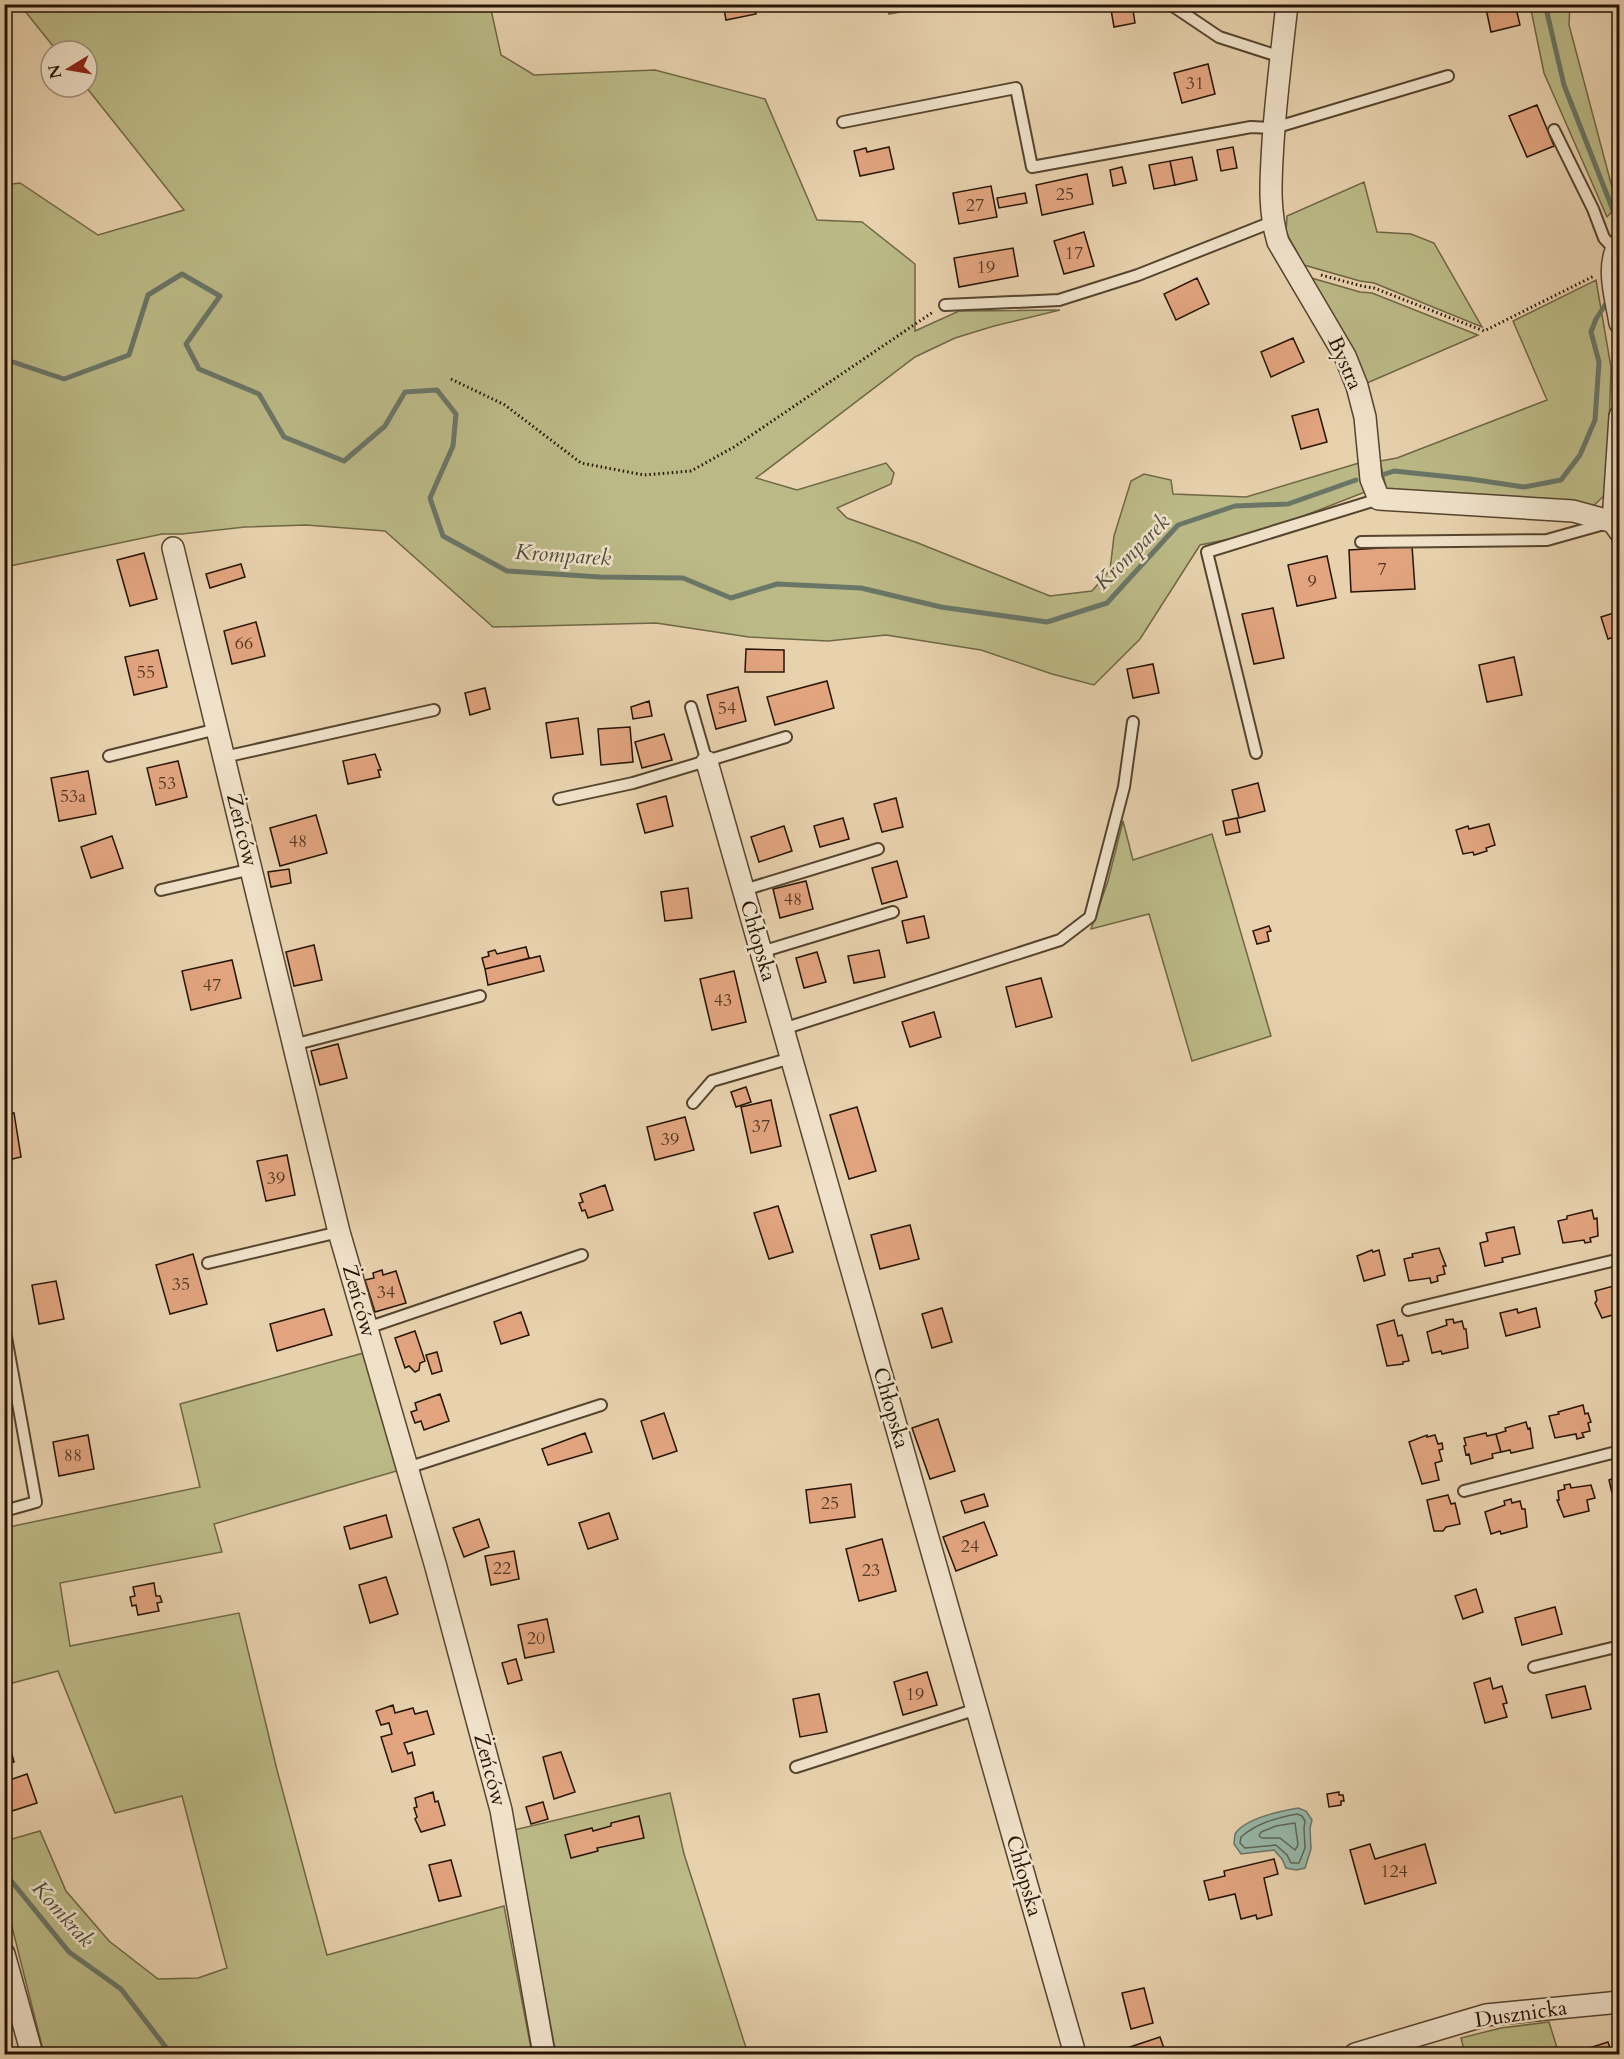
<svg xmlns="http://www.w3.org/2000/svg" width="1624" height="2059" viewBox="0 0 1624 2059" font-family="Cardo,serif">
<rect width="100%" height="100%" fill="#e8d2ae"/>
<filter id="stains"><feTurbulence type="fractalNoise" baseFrequency=".00333" numOctaves="4"/><feColorMatrix values="0 0 0 0 .2 0 0 0 0 .09 0 0 0 0 .02 0 0 0 .5 -.17"/></filter>
<radialGradient id="worn" r=".72"><stop offset=".6" stop-color="#630" stop-opacity="0"/><stop offset="1" stop-color="#630" stop-opacity=".3"/></radialGradient>
<!-- green -->
<path fill="#bbba87" stroke="#706746" stroke-width="1.5" d="M 20,5 L 490,5 L 501,55 L 534,75 L 655,70 L 765,99 L 817,220 L 862,222 L 915,264 L 915,331 L 959,311 L 1060,310 L 994,326 L 955,338 L 915,357 L 756,478 L 797,490 L 886,463 L 894,473 L 891,484 L 837,508 L 847,518 L 918,543 L 1050,596 L 1092,591 L 1110,570 L 1114,536 L 1131,481 L 1144,474 L 1171,480 L 1173,494 L 1246,497 L 1359,463 L 1365,492 L 1260,533 L 1200,545 L 1140,639 L 1094,685 L 1052,674 L 981,650 L 886,635 L 828,641 L 749,637 L 656,623 L 493,627 L 385,531 L 306,525 L 245,527 L 182,534 L 162,534 L 5,567 L 4,185 L 20,183 L 98,235 L 184,210 L 86,87 L 87,51 L 57,51 Z
M 887,5 L 887,4 L 935,5 L 889,14 Z
M 1530,5 L 1570,5 L 1569,25 L 1617,206 L 1607,217 L 1544,73 Z
M 1364,182 L 1377,232 L 1411,234 L 1434,243 L 1482,327 L 1374,283 L 1360,281 L 1304,265 L 1286,232 L 1287,216 Z
M 1308,277 L 1360,292 L 1372,293 L 1478,335 L 1367,383 Z
M 1596,280 L 1611,367 L 1607,493 L 1590,509 L 1387,492 L 1380,461 L 1397,458 L 1547,400 L 1513,321 Z
M 1123,821 L 1133,860 L 1212,834 L 1271,1036 L 1192,1061 L 1149,914 L 1091,929 L 1108,881 Z
M 367,1352 L 400,1470 L 214,1524 L 222,1552 L 60,1583 L 70,1646 L 239,1613 L 277,1770 L 327,1955 L 504,1906 L 532,2054 L 44,2054 L 5,1899 L 5,1841 L 40,1831 L 66,1891 L 109,1941 L 158,1979 L 198,1978 L 227,1968 L 182,1796 L 115,1813 L 58,1671 L 5,1685 L 4,1528 L 200,1487 L 180,1404 Z
M 670,1793 L 684,1854 L 748,2054 L 556,2054 L 514,1830 Z
M 1549,2022 L 1559,2054 L 1465,2054 L 1461,2038 L 1501,2028 Z"/>
<!-- water -->
<path fill="#97b8a9" stroke="#6a7667" stroke-width="1.5" d="M 1298,1808 L 1306,1811 L 1312,1820 L 1310,1828 L 1311,1849 L 1305,1868 L 1296,1870 L 1286,1868 L 1282,1859 L 1274,1850 L 1241,1854 L 1234,1844 C 1234,1843 1235,1835 1235,1834 C 1245,1818 1281,1811 1298,1808 Z"/>
<g fill="none" stroke-linecap="round" stroke-linejoin="round">
<!-- shore -->
<path stroke="#5e6656" stroke-width="1.5" d="M 1297,1814 L 1302,1816 L 1305,1821 L 1304,1828 L 1305,1848 L 1299,1863 L 1291,1863 L 1287,1855 L 1276,1845 L 1245,1848 L 1240,1843 L 1241,1837 C 1257,1823 1276,1818 1297,1814 Z
M 1295,1823 L 1298,1845 L 1295,1850 L 1280,1838 L 1262,1838 L 1259,1836 L 1261,1832 L 1276,1826 Z"/>
<!-- stream -->
<path stroke="#6a7667" stroke-width="5" d="M 1545,4 L 1564,85 L 1620,228
M 4,359 L 64,379 L 129,355 L 148,295 L 182,274 L 220,296 L 186,344 L 199,369 L 259,394 L 284,437 L 344,461 L 385,426 L 405,392 L 437,390 L 456,414 L 453,446 L 430,498 L 443,536 L 507,571 L 600,577 L 683,578 L 731,598 L 777,584 L 861,588 L 941,607 L 1047,622 L 1107,603 L 1178,525 L 1235,506 L 1288,504 L 1356,480
M 1385,474 L 1394,471 L 1470,479 L 1524,487 L 1561,480 L 1580,455 L 1595,420 L 1599,362 L 1591,332 L 1596,319 L 1607,302
M 4,1872 L 69,1952 L 121,1989 L 171,2054"/>
</g>
<!-- building -->
<path fill="#e2a580" stroke="#261404" stroke-width="1.5" d="M 723,4 L 754,4 L 756,14 L 726,20 Z
M 1110,4 L 1132,4 L 1135,23 L 1114,27 Z
M 1485,4 L 1515,4 L 1520,25 L 1491,32 Z
M 1208,64 L 1215,94 L 1182,103 L 1174,73 Z
M 1537,105 L 1554,146 L 1527,157 L 1509,116 Z
M 889,147 L 894,169 L 860,176 L 854,151 L 866,148 L 867,152 Z
M 1233,147 L 1237,168 L 1221,171 L 1217,150 Z
M 1192,157 L 1197,180 L 1175,185 L 1170,161 Z
M 1170,161 L 1175,185 L 1154,189 L 1149,165 Z
M 1122,167 L 1126,183 L 1113,186 L 1110,170 Z
M 1087,174 L 1093,204 L 1042,215 L 1036,185 Z
M 991,186 L 997,217 L 959,224 L 953,193 Z
M 1025,193 L 1027,203 L 999,208 L 997,198 Z
M 1084,232 L 1094,266 L 1064,274 L 1054,241 Z
M 1013,248 L 1018,276 L 959,287 L 954,258 Z
M 1197,278 L 1209,304 L 1176,320 L 1164,294 Z
M 1293,338 L 1304,362 L 1271,377 L 1261,352 Z
M 1318,409 L 1327,442 L 1301,449 L 1292,416 Z
M 1412,546 L 1415,589 L 1351,592 L 1349,550 Z
M 144,553 L 157,599 L 130,606 L 117,560 Z
M 1327,556 L 1336,598 L 1297,606 L 1288,565 Z
M 241,564 L 245,577 L 210,588 L 206,574 Z
M 1273,608 L 1284,658 L 1254,664 L 1242,614 Z
M 1620,611 L 1620,635 L 1608,639 L 1601,617 Z
M 256,622 L 265,656 L 232,664 L 224,631 Z
M 746,649 L 784,650 L 784,672 L 745,672 Z
M 158,650 L 167,687 L 134,695 L 125,657 Z
M 1514,657 L 1522,695 L 1487,702 L 1479,665 Z
M 1153,664 L 1159,693 L 1133,698 L 1127,669 Z
M 1620,667 L 1620,684 L 1615,668 Z
M 827,681 L 834,708 L 775,725 L 767,697 Z
M 738,687 L 746,721 L 716,729 L 707,695 Z
M 485,688 L 490,709 L 470,715 L 465,693 Z
M 649,701 L 652,716 L 633,719 L 631,707 Z
M 578,718 L 583,754 L 551,758 L 546,723 Z
M 630,727 L 633,762 L 601,765 L 598,729 Z
M 664,734 L 672,760 L 642,768 L 635,742 Z
M 375,754 L 381,770 L 378,770 L 380,777 L 348,784 L 343,761 Z
M 178,761 L 187,797 L 156,805 L 147,768 Z
M 88,771 L 96,814 L 59,821 L 51,778 Z
M 1258,783 L 1265,811 L 1239,818 L 1232,790 Z
M 666,796 L 673,826 L 645,833 L 637,804 Z
M 896,798 L 903,827 L 882,832 L 874,804 Z
M 316,815 L 327,853 L 280,866 L 270,828 Z
M 843,818 L 849,839 L 820,847 L 814,826 Z
M 1237,818 L 1240,832 L 1226,835 L 1223,821 Z
M 1489,824 L 1495,845 L 1486,848 L 1487,851 L 1474,855 L 1473,852 L 1463,854 L 1456,830 L 1468,826 L 1469,829 Z
M 784,826 L 792,851 L 759,862 L 751,837 Z
M 112,836 L 123,868 L 91,878 L 81,847 Z
M 897,861 L 907,897 L 882,904 L 872,868 Z
M 289,869 L 291,883 L 271,887 L 268,872 Z
M 806,881 L 813,909 L 780,918 L 773,889 Z
M 688,888 L 692,918 L 665,921 L 661,892 Z
M 924,916 L 929,938 L 907,943 L 902,921 Z
M 1269,926 L 1271,931 L 1267,932 L 1269,941 L 1257,944 L 1253,931 Z
M 314,945 L 322,980 L 294,986 L 286,952 Z
M 526,947 L 529,958 L 485,969 L 482,958 L 489,956 L 488,952 L 495,950 L 497,954 Z
M 879,950 L 885,977 L 854,983 L 848,956 Z
M 817,952 L 826,982 L 804,988 L 796,958 Z
M 540,956 L 544,971 L 488,985 L 485,969 Z
M 232,960 L 241,998 L 191,1010 L 182,971 Z
M 734,971 L 746,1022 L 712,1030 L 700,979 Z
M 1041,978 L 1052,1017 L 1016,1027 L 1006,987 Z
M 934,1012 L 941,1037 L 910,1047 L 902,1022 Z
M 338,1044 L 347,1078 L 320,1085 L 311,1051 Z
M 746,1087 L 751,1102 L 736,1107 L 731,1092 Z
M 771,1100 L 781,1146 L 751,1153 L 741,1107 Z
M 857,1107 L 876,1171 L 849,1179 L 830,1115 Z
M 14,1113 L 21,1157 L 4,1161 L 4,1115 Z
M 685,1117 L 694,1150 L 655,1160 L 647,1127 Z
M 287,1155 L 295,1195 L 266,1201 L 257,1161 Z
M 605,1185 L 613,1210 L 588,1218 L 585,1210 L 582,1211 L 579,1203 L 583,1202 L 580,1194 Z
M 778,1206 L 793,1252 L 769,1259 L 754,1213 Z
M 1592,1210 L 1594,1219 L 1597,1218 L 1598,1236 L 1590,1238 L 1591,1242 L 1585,1243 L 1584,1240 L 1563,1243 L 1558,1221 L 1567,1219 L 1567,1216 Z
M 910,1225 L 919,1259 L 880,1269 L 871,1235 Z
M 1514,1227 L 1520,1254 L 1502,1258 L 1503,1262 L 1485,1266 L 1480,1243 L 1488,1241 L 1486,1233 Z
M 1439,1248 L 1446,1266 L 1443,1266 L 1445,1274 L 1437,1276 L 1438,1281 L 1431,1283 L 1430,1278 L 1409,1281 L 1404,1259 L 1413,1257 L 1412,1254 Z
M 1372,1250 L 1373,1252 L 1379,1250 L 1385,1275 L 1364,1281 L 1357,1256 Z
M 193,1254 L 207,1304 L 170,1314 L 156,1265 Z
M 382,1270 L 383,1275 L 396,1271 L 406,1303 L 375,1312 L 365,1280 L 374,1278 L 373,1273 Z
M 56,1281 L 64,1319 L 39,1324 L 32,1285 Z
M 1617,1285 L 1620,1290 L 1620,1313 L 1602,1318 L 1595,1303 L 1597,1300 L 1595,1291 Z
M 942,1308 L 952,1342 L 932,1348 L 922,1314 Z
M 1536,1308 L 1540,1327 L 1506,1336 L 1500,1313 L 1517,1309 L 1518,1313 Z
M 324,1309 L 332,1335 L 277,1351 L 270,1324 Z
M 521,1312 L 529,1335 L 501,1344 L 494,1322 Z
M 1453,1319 L 1454,1323 L 1462,1321 L 1464,1329 L 1466,1329 L 1468,1348 L 1442,1354 L 1441,1351 L 1432,1353 L 1427,1332 L 1447,1325 L 1446,1320 Z
M 1394,1320 L 1398,1336 L 1402,1335 L 1409,1361 L 1403,1362 L 1403,1364 L 1387,1366 L 1377,1325 Z
M 415,1331 L 425,1361 L 420,1363 L 419,1370 L 415,1372 L 409,1366 L 405,1368 L 395,1338 Z
M 437,1352 L 442,1371 L 432,1374 L 426,1355 Z
M 440,1394 L 449,1421 L 424,1430 L 421,1421 L 415,1423 L 411,1412 L 417,1410 L 415,1403 Z
M 1620,1398 L 1620,1421 L 1618,1421 L 1613,1400 Z
M 1583,1405 L 1585,1414 L 1588,1413 L 1591,1422 L 1588,1423 L 1590,1431 L 1582,1433 L 1584,1437 L 1577,1439 L 1576,1434 L 1555,1438 L 1549,1416 L 1559,1414 L 1558,1412 Z
M 664,1413 L 677,1451 L 653,1459 L 641,1421 Z
M 938,1419 L 955,1471 L 930,1479 L 912,1428 Z
M 1526,1422 L 1528,1429 L 1530,1428 L 1533,1448 L 1511,1453 L 1510,1450 L 1501,1452 L 1496,1434 L 1506,1431 L 1505,1428 Z
M 585,1433 L 592,1452 L 548,1465 L 542,1449 Z
M 1486,1433 L 1487,1436 L 1496,1434 L 1501,1452 L 1492,1454 L 1493,1458 L 1471,1464 L 1469,1454 L 1466,1455 L 1464,1446 L 1466,1445 L 1464,1438 Z
M 88,1435 L 94,1469 L 59,1476 L 53,1442 Z
M 1427,1435 L 1427,1437 L 1435,1435 L 1438,1444 L 1442,1443 L 1443,1449 L 1439,1450 L 1442,1461 L 1435,1463 L 1439,1480 L 1422,1484 L 1409,1442 Z
M 1620,1476 L 1620,1491 L 1612,1493 L 1609,1480 Z
M 851,1484 L 855,1517 L 810,1523 L 806,1490 Z
M 1570,1484 L 1571,1488 L 1591,1485 L 1595,1498 L 1587,1500 L 1589,1511 L 1564,1517 L 1557,1500 L 1559,1500 L 1558,1491 L 1565,1489 L 1564,1485 Z
M 984,1494 L 988,1506 L 965,1513 L 961,1501 Z
M 1448,1495 L 1451,1504 L 1455,1503 L 1460,1524 L 1446,1527 L 1443,1531 L 1434,1531 L 1427,1500 Z
M 1511,1499 L 1512,1503 L 1520,1501 L 1522,1509 L 1525,1509 L 1527,1527 L 1501,1534 L 1500,1531 L 1491,1534 L 1485,1512 L 1505,1505 L 1504,1501 Z
M 609,1513 L 618,1539 L 588,1549 L 579,1523 Z
M 386,1515 L 392,1537 L 350,1549 L 344,1527 Z
M 479,1519 L 489,1547 L 464,1557 L 453,1528 Z
M 984,1522 L 997,1555 L 956,1571 L 943,1537 Z
M 882,1539 L 896,1591 L 859,1601 L 846,1549 Z
M 514,1551 L 519,1579 L 491,1585 L 485,1556 Z
M 386,1577 L 398,1614 L 370,1623 L 359,1585 Z
M 154,1583 L 156,1596 L 160,1596 L 162,1602 L 157,1603 L 159,1611 L 138,1615 L 136,1605 L 132,1606 L 130,1597 L 135,1596 L 133,1587 Z
M 1476,1589 L 1483,1612 L 1463,1619 L 1455,1596 Z
M 1555,1607 L 1562,1634 L 1522,1645 L 1515,1618 Z
M 547,1619 L 554,1652 L 525,1658 L 518,1625 Z
M 516,1659 L 522,1680 L 508,1684 L 502,1663 Z
M 927,1672 L 937,1705 L 903,1715 L 894,1682 Z
M 1490,1678 L 1493,1689 L 1502,1686 L 1507,1703 L 1503,1704 L 1507,1717 L 1485,1723 L 1474,1683 Z
M 1585,1686 L 1591,1709 L 1552,1718 L 1546,1695 Z
M 819,1694 L 827,1732 L 800,1737 L 793,1699 Z
M 393,1705 L 395,1713 L 413,1708 L 415,1714 L 427,1711 L 434,1734 L 404,1743 L 408,1754 L 412,1752 L 415,1765 L 392,1772 L 381,1737 L 392,1734 L 389,1723 L 381,1725 L 376,1711 Z
M 4,1726 L 14,1762 L 4,1764 Z
M 561,1752 L 575,1792 L 554,1799 L 543,1757 Z
M 27,1774 L 37,1803 L 9,1812 L 4,1800 L 4,1782 Z
M 433,1792 L 435,1802 L 438,1801 L 445,1825 L 421,1832 L 415,1819 L 417,1817 L 414,1808 L 417,1807 L 415,1798 Z
M 1339,1792 L 1339,1795 L 1343,1795 L 1344,1801 L 1341,1801 L 1341,1805 L 1329,1807 L 1327,1794 Z
M 543,1802 L 548,1819 L 531,1824 L 526,1807 Z
M 639,1816 L 644,1838 L 597,1848 L 598,1851 L 571,1858 L 565,1835 L 592,1828 L 593,1831 L 611,1826 L 611,1823 Z
M 1370,1844 L 1375,1859 L 1425,1844 L 1436,1883 L 1365,1904 L 1350,1850 Z
M 1274,1859 L 1278,1874 L 1264,1878 L 1272,1915 L 1257,1919 L 1256,1915 L 1241,1919 L 1235,1894 L 1209,1900 L 1204,1881 L 1225,1876 L 1224,1871 Z
M 451,1860 L 461,1896 L 439,1901 L 429,1865 Z
M 1144,1988 L 1153,2023 L 1131,2029 L 1122,1993 Z
M 1160,2037 L 1166,2054 L 1119,2054 L 1118,2051 Z
M 1608,2042 L 1612,2054 L 1584,2054 L 1583,2050 Z"/>
<g fill="none" stroke-linecap="round" stroke-linejoin="round">
<!-- lane casing -->
<g stroke="#56442e" stroke-width="14">
<path id="lane" d="M 1170,4 L 1219,37 L 1281,57
M 843,122 L 1016,88 L 1032,167 L 1251,127 L 1274,128 L 1448,76
M 1554,130 L 1593,209 L 1604,238 L 1615,250
M 945,305 L 1059,300 L 1138,275 L 1272,222
M 1361,542 L 1547,540 L 1604,524
M 691,707 L 707,762
M 1256,753 L 1207,552 L 1379,499
M 109,756 L 217,729
M 224,757 L 434,710
M 559,799 L 633,783 L 786,737
M 161,890 L 252,869
M 744,890 L 878,849
M 761,952 L 893,912
M 783,1029 L 1060,940 L 1090,917 L 1124,787 L 1133,722
M 293,1045 L 480,996
M 693,1103 L 712,1081 L 791,1058
M 208,1263 L 339,1232
M 1408,1310 L 1620,1259
M 4,1326 L 36,1502 L 4,1511
M 367,1328 L 582,1255
M 407,1468 L 601,1405
M 1464,1491 L 1620,1451
M 1534,1667 L 1620,1646
M 796,1767 L 977,1709"/>
</g>
<!-- street casing -->
<g stroke="#56442e" stroke-width="24">
<path id="street" d="M 1287,4 C 1282,50 1276,96 1273,142 C 1271,177 1268,209 1278,242 L 1345,356 L 1357,386 L 1365,417 L 1371,479 L 1379,499 L 1573,511 L 1613,522
M 1620,243 C 1605,265 1616,298 1620,323
M 1620,416 L 1613,522 L 1620,532
M 173,548 L 339,1232 L 436,1567 L 501,1810 L 544,2054
M 707,762 L 1075,2054
M 4,1954 L 32,2054
M 1355,2054 L 1486,2015 L 1620,2002"/>
</g>
<!-- path -->
<path stroke="#261404" stroke-width="3" stroke-dasharray="1.5 3" stroke-linecap="butt" d="M 1321,275 L 1362,286 L 1374,288 L 1484,331 L 1594,276
M 451,379 L 505,405 L 581,463 L 644,475 L 691,471 L 734,447 L 933,312"/>
<!-- lane -->
<use href="#lane" stroke="#f0e2ca" stroke-width="10"/>
<!-- street -->
<use href="#street" stroke="#f0e2ca" stroke-width="21"/>
</g>
<g text-anchor="middle" dominant-baseline="central" stroke-width="5" stroke-linejoin="round" paint-order="stroke">
<!-- number labels -->
<g font-size="18" fill="#553823">
<text x="1195" y="83">31</text>
<text x="1065" y="194">25</text>
<text x="975" y="205">27</text>
<text x="1074" y="253">17</text>
<text x="986" y="267">19</text>
<text x="1382" y="569">7</text>
<text x="1312" y="581">9</text>
<text x="244" y="643">66</text>
<text x="146" y="672">55</text>
<text x="727" y="708">54</text>
<text x="167" y="783">53</text>
<text x="73" y="796">53a</text>
<text x="298" y="841">48</text>
<text x="793" y="899">48</text>
<text x="212" y="985">47</text>
<text x="723" y="1000">43</text>
<text x="761" y="1126">37</text>
<text x="670" y="1139">39</text>
<text x="276" y="1178">39</text>
<text x="181" y="1284">35</text>
<text x="386" y="1292">34</text>
<text x="73" y="1455">88</text>
<text x="830" y="1503">25</text>
<text x="970" y="1546">24</text>
<text x="502" y="1568">22</text>
<text x="871" y="1570">23</text>
<text x="536" y="1638">20</text>
<text x="915" y="1694">19</text>
<text x="1394" y="1871">124</text>
</g>
<!-- street labels -->
<g font-size="21" fill="#261404" stroke="#f0e2ca">
<text transform="translate(1345 363) rotate(66)">Bystra</text>
<text transform="translate(242 830) rotate(76)">Żeńców</text>
<text transform="translate(758 941) rotate(74)">Chłopska</text>
<text transform="translate(359 1301) rotate(74)">Żeńców</text>
<text transform="translate(891 1408) rotate(74)">Chłopska</text>
<text transform="translate(490 1770) rotate(75)">Żeńców</text>
<text transform="translate(1024 1876) rotate(74)">Chłopska</text>
<text transform="translate(1521 2014) rotate(-8)">Dusznicka</text>
</g>
<!-- water labels -->
<g font-size="22" font-style="italic" fill="#4e4d3e" stroke="#f0e2ca">
<text transform="translate(1132 552) rotate(-45)">Kromparek</text>
<text transform="translate(563 555) rotate(4)">Kromparek</text>
<text transform="translate(63 1914) rotate(48)">Komkrak</text>
</g>
</g>
<!-- margin -->
<rect width="1624" height="2059" fill="none" stroke="#e8d2ae" stroke-width="24"/>
<rect x="6" y="6" width="1612" height="2047" fill="none" stroke="#261404" stroke-width="3"/>
<rect x="12" y="12" width="1600" height="2035" fill="none" stroke="#261404" stroke-width="1.5"/>
<!-- north arrow -->
<g transform="translate(69 69) rotate(259)"><circle r="28" fill="#f0e2ca" stroke="#9f907b" stroke-width="1.5"/>
<path d="M0-4.5L10 22L0 15L-10 22Z" fill="#8f2418"/>
<text y="-9" font-size="16" font-weight="bold" text-anchor="middle" fill="#261404">N</text>
</g>
<rect width="100%" height="100%" filter="url(#stains)"/>
<rect width="100%" height="100%" fill="url(#worn)"/>
</svg>
